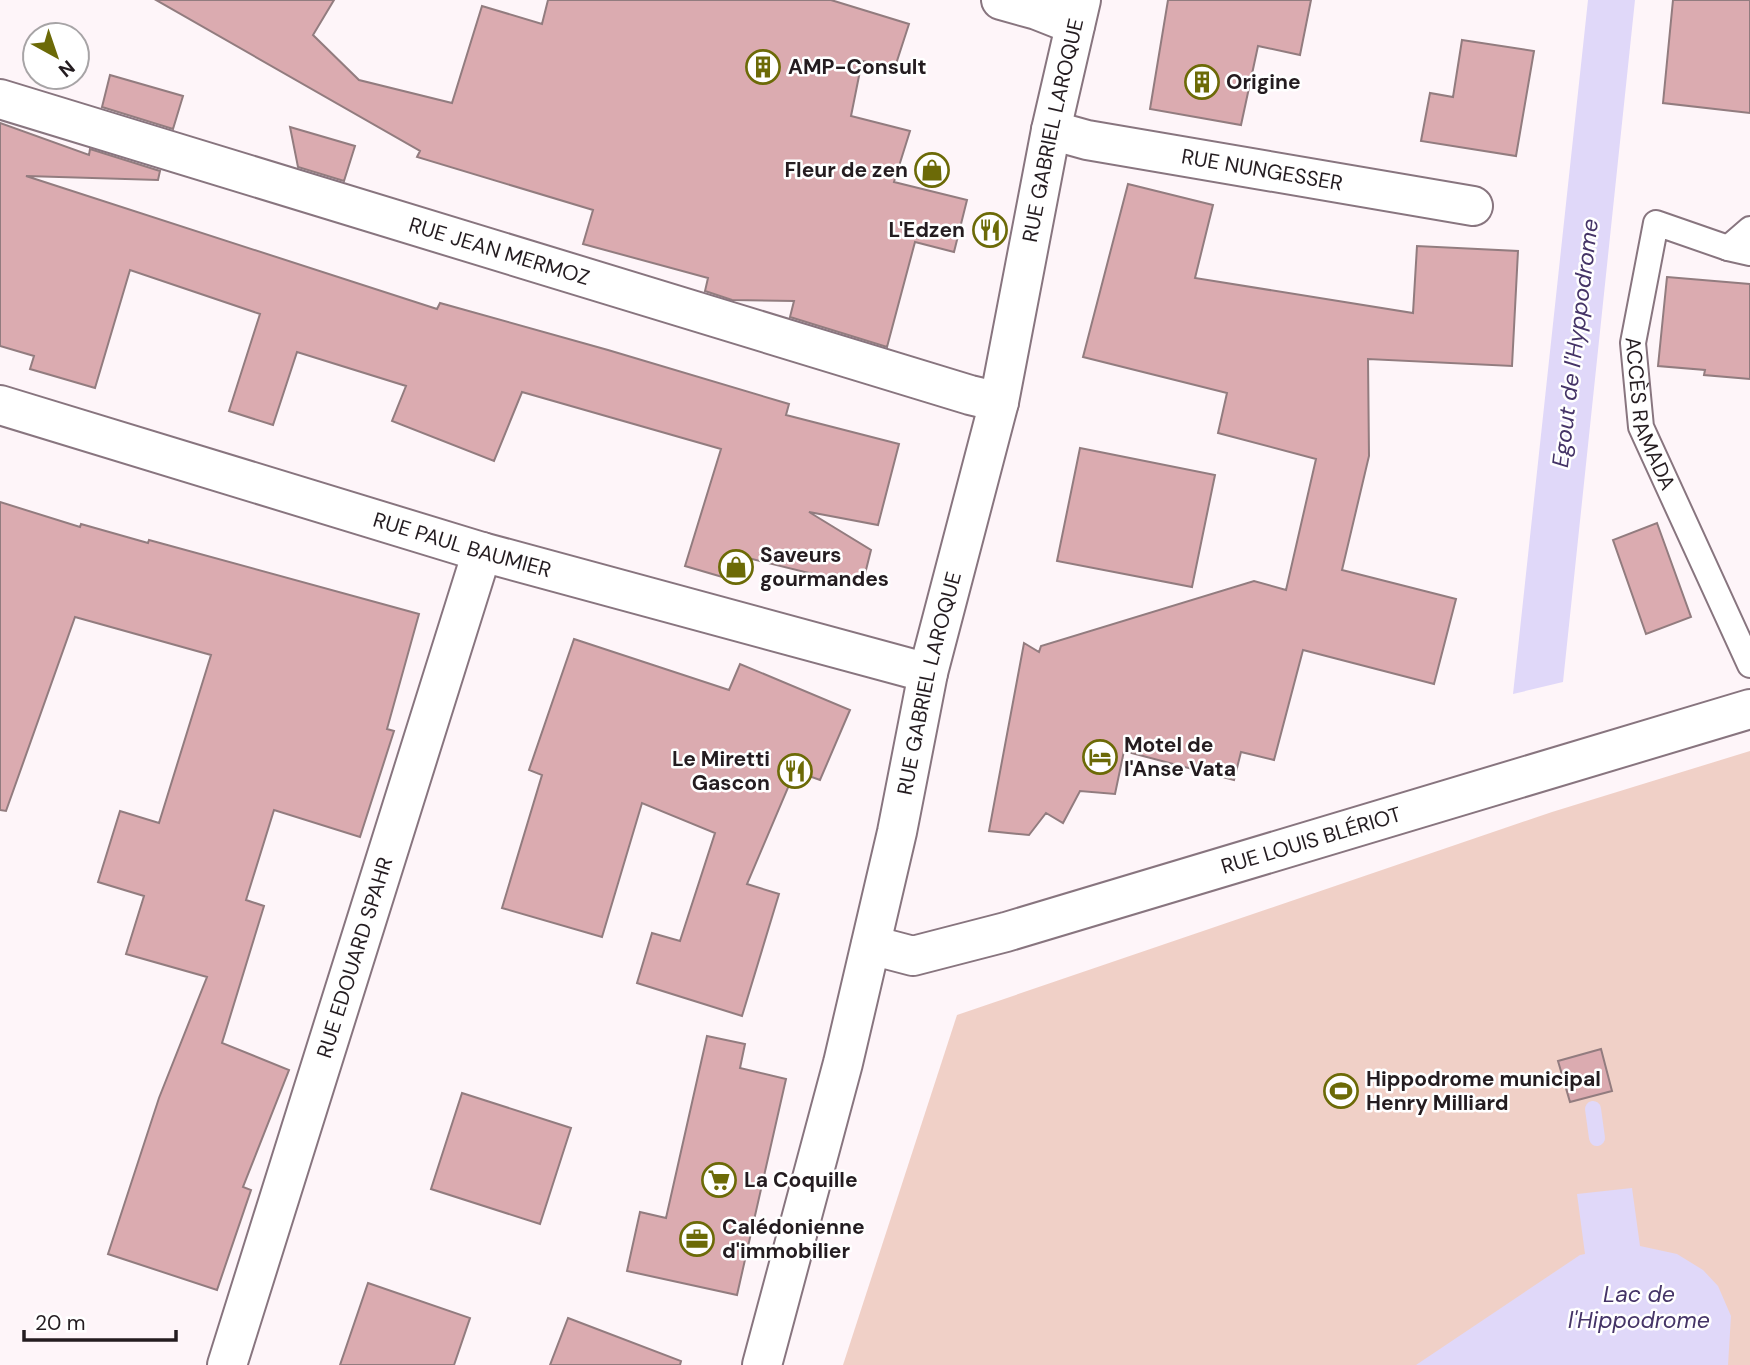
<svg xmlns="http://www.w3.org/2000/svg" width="1750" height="1365" viewBox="0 0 1750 1365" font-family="'DM Sans',sans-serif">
<rect width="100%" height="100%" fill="#fef5f9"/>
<!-- green -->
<path fill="#f0d0c7" d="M 1750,751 L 1750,1365 L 843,1365 L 957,1015 L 1552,812 Z"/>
<!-- water -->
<path fill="#e0d8f9" d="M 1588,0 L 1635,0 L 1563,682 L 1513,694 Z
M 1632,1188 L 1640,1246 L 1677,1254 L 1703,1270 L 1718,1286 L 1731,1316 L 1728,1365 L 1416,1365 L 1580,1255 L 1585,1254 L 1577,1194 Z"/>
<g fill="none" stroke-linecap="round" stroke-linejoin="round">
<!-- stream -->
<path stroke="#e0d8f9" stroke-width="16" d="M 1593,1109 L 1597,1138"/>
</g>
<!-- building -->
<path fill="#dbabb0" stroke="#927c7f" stroke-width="2" d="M 156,0 L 334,0 L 313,35 L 359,80 L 452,103 L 482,6 L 542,24 L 548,0 L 831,0 L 909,24 L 895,67 L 862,61 L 851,116 L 910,131 L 894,182 L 967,200 L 954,252 L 915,242 L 887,347 L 790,317 L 794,301 L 732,300 L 705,291 L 708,278 L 583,244 L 593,210 L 417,157 L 420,151 Z
M 1168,0 L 1311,0 L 1300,55 L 1258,46 L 1241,125 L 1150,109 Z
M 1673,0 L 1750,0 L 1750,113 L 1663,103 Z
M 1462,40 L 1534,51 L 1516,156 L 1421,141 L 1430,93 L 1453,97 Z
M 110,75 L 183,96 L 173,129 L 102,107 Z
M 0,123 L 89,155 L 90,149 L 160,171 L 158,180 L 26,176 L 437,309 L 440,303 L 608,350 L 789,404 L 786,415 L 899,444 L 878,525 L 809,512 L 871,550 L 862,586 L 744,557 L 736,581 L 685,566 L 721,449 L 522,392 L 494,461 L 392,421 L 406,386 L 297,352 L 273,425 L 229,411 L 260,314 L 130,270 L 95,388 L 30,369 L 34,356 L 0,346 Z
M 290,127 L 355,146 L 344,181 L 298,167 Z
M 1128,184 L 1213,205 L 1195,278 L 1413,313 L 1417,246 L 1518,251 L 1512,366 L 1368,359 L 1369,456 L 1342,570 L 1456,599 L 1434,684 L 1303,650 L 1274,760 L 1241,752 L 1234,780 L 1124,751 L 1115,794 L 1080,791 L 1063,823 L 1046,813 L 1029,835 L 989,831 L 1024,643 L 1039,652 L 1041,646 L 1254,581 L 1286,590 L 1316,459 L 1218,433 L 1227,393 L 1083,357 Z
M 1667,277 L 1750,284 L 1750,379 L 1704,375 L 1705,370 L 1658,366 Z
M 1080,448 L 1215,475 L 1192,587 L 1057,561 Z
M 0,502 L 80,527 L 81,524 L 148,543 L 149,540 L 419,614 L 387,729 L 394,731 L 360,837 L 274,810 L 246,900 L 264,906 L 222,1043 L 289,1070 L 243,1187 L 251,1190 L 217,1290 L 108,1254 L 159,1098 L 207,977 L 126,954 L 144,896 L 98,882 L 120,811 L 159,823 L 211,655 L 75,617 L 6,811 L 0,810 Z
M 1657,523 L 1691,617 L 1646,634 L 1613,540 Z
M 574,639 L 729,690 L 740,664 L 850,710 L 820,780 L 795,771 L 747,884 L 779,894 L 742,1016 L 637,983 L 652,933 L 680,941 L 715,833 L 642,803 L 602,937 L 502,908 L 542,775 L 529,770 Z
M 707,1036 L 745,1044 L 740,1068 L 786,1079 L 737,1295 L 627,1271 L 640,1212 L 666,1218 Z
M 1601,1049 L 1612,1091 L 1570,1102 L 1558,1061 Z
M 462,1093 L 571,1128 L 540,1224 L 431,1189 Z
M 368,1283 L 470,1318 L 454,1365 L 340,1365 Z
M 568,1318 L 681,1361 L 680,1365 L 550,1365 Z"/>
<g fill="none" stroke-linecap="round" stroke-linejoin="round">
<!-- lane casing -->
<g stroke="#88757f" stroke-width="28">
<g id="lane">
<path d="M 1728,248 L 1750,229"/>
<path id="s1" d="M 1750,253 L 1728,248 L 1656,223 L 1633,343 L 1641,427 L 1750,665"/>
</g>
</g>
<!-- street casing -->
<g stroke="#88757f" stroke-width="42">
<g id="street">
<path d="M 1001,0 L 1037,10 L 1075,25"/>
<path id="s2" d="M 0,99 L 970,395 L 999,402"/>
<path id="s3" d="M 1051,130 L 1087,140 L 1473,206"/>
<path id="s4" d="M 0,405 L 482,552 L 928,673"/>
<path id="s5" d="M 227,1365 L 482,552"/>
</g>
</g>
<!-- secondary casing -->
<g stroke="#88757f" stroke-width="42">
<g id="secondary">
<path id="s6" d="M 871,945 L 913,956 L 1006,932 L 1750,709"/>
<path id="s7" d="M 762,1365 L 843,1063 L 897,832 L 928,673 L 999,402 L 1051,130 L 1081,0"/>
</g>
</g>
<!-- lane -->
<use href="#lane" stroke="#fff" stroke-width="24"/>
<!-- street -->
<use href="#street" stroke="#fff" stroke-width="38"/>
<!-- secondary -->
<use href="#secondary" stroke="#fff" stroke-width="38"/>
</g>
<!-- icons -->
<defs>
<g id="building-ring" transform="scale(1.75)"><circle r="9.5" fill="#fff" stroke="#6c6a07" stroke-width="1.5"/><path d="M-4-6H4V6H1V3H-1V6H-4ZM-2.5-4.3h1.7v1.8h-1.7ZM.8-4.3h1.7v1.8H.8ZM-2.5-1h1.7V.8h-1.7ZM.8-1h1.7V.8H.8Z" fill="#6c6a07"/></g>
<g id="shop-ring" transform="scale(1.75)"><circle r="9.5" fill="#fff" stroke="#6c6a07" stroke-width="1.5"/><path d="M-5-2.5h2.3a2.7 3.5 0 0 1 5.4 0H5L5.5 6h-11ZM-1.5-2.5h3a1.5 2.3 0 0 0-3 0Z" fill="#6c6a07"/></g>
<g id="restaurant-ring" transform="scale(1.75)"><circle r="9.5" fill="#fff" stroke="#6c6a07" stroke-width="1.5"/><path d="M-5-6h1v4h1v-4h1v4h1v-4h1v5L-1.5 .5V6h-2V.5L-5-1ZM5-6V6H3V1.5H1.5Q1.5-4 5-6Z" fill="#6c6a07"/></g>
<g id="hotel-ring" transform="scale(1.75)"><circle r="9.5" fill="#fff" stroke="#6c6a07" stroke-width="1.5"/><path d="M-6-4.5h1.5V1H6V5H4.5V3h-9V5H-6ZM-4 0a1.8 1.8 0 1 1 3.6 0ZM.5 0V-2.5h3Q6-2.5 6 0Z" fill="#6c6a07"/></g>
<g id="stadium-ring" transform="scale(1.75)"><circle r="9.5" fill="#fff" stroke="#6c6a07" stroke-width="1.5"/><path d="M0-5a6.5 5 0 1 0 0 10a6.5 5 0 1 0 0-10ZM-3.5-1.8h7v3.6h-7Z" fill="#6c6a07"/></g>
<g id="supermarket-ring" transform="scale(1.75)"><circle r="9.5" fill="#fff" stroke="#6c6a07" stroke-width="1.5"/><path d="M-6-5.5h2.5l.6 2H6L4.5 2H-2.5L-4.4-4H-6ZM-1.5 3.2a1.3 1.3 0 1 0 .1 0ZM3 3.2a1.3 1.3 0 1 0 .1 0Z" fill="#6c6a07"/></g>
<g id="office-ring" transform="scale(1.75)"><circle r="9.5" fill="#fff" stroke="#6c6a07" stroke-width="1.5"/><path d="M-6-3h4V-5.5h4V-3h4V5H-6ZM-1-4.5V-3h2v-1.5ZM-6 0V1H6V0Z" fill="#6c6a07"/></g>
</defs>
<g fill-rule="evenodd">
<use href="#building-ring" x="763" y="67"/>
<use href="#building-ring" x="1202" y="82"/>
<use href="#shop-ring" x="932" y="170"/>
<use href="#restaurant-ring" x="990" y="230"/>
<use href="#shop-ring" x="736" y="567"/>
<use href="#hotel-ring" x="1100" y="757"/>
<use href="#restaurant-ring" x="795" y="771"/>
<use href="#stadium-ring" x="1341" y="1091"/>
<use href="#supermarket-ring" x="719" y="1180"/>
<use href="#office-ring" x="697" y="1239"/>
</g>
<g text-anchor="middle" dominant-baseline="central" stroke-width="5" stroke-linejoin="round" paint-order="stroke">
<!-- poi labels -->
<g font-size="21" font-weight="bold" fill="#241c20" stroke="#fff" text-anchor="start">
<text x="788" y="67">AMP-Consult</text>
<text x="1226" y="82">Origine</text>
<text x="908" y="170" text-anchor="end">Fleur de zen</text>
<text x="965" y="230" text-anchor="end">L'Edzen</text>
<text x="760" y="555">Saveurs<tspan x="760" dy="24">gourmandes</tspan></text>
<text x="1124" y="745">Motel de<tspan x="1124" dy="24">l'Anse Vata</tspan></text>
<text x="770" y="759" text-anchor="end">Le Miretti<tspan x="770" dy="24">Gascon</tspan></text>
<text x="1366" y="1079">Hippodrome municipal<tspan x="1366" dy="24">Henry Milliard</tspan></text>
<text x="744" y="1180">La Coquille</text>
<text x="722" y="1227">Calédonienne<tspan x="722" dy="24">d'immobilier</tspan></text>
</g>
<!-- street labels -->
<g font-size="21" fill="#241c20" stroke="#fff">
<text stroke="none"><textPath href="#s7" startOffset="1269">RUE GABRIEL LAROQUE</textPath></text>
<text stroke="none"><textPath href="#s3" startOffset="215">RUE NUNGESSER</textPath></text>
<text stroke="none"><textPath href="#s2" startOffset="522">RUE JEAN MERMOZ</textPath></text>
<text stroke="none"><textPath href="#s1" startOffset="294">ACCÈS RAMADA</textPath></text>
<text stroke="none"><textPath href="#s4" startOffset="483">RUE PAUL BAUMIER</textPath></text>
<text stroke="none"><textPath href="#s7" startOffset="702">RUE GABRIEL LAROQUE</textPath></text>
<text stroke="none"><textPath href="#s6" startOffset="458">RUE LOUIS BLÉRIOT</textPath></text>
<text stroke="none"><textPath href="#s5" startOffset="427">RUE EDOUARD SPAHR</textPath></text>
</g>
<!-- water labels -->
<g font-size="23" font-style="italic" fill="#453467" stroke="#fff">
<text transform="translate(1575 343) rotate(-83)">Egout de l'Hyppodrome</text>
<text x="1639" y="1294">Lac de<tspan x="1639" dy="26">l'Hippodrome</tspan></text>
</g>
</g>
<!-- north arrow -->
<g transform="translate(56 56) rotate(140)"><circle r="33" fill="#ffffff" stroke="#a7a4a6" stroke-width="2"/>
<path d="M0-5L12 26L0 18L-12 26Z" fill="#6c6a07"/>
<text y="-10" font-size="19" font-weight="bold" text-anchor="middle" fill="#241c20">N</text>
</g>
<!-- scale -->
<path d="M24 1330v10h152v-10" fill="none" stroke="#241c20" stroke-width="3.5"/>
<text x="35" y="1330" font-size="21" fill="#241c20" stroke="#ffffff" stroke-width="5" paint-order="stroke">20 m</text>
</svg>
